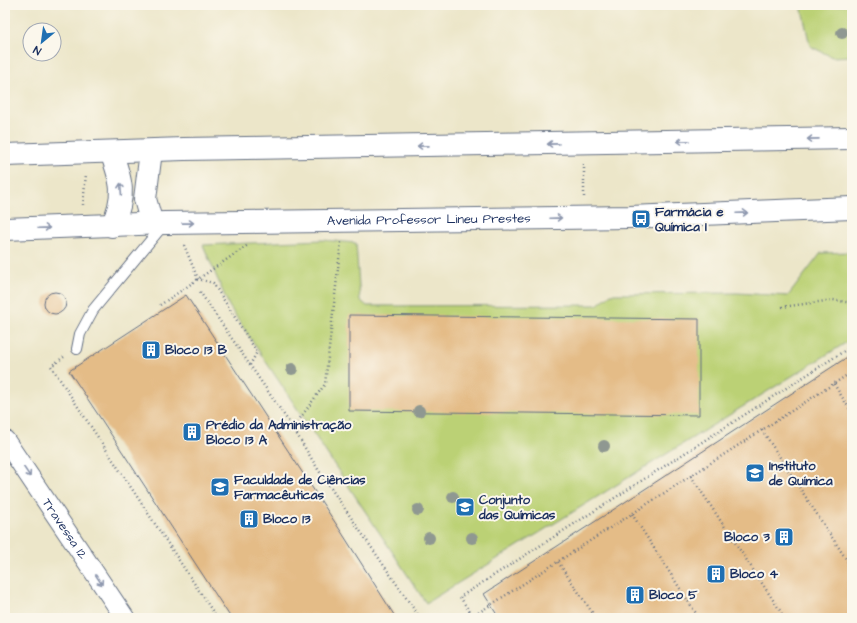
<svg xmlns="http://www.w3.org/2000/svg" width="857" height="623" viewBox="0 0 857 623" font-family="'Architects Daughter',sans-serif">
<rect width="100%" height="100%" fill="#fbf7ec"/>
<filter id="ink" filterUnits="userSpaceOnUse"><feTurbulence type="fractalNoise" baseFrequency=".025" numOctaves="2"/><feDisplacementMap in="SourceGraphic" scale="8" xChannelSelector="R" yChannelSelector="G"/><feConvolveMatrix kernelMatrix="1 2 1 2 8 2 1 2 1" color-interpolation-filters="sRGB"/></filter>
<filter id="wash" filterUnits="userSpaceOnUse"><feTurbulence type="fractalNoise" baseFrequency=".012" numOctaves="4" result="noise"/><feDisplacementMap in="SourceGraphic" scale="16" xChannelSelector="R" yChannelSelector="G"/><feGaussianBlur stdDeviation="0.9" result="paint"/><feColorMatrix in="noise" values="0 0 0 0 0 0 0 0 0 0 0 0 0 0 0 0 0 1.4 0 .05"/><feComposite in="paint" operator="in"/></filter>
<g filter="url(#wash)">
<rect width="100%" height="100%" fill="#ece6c9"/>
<!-- green -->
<path fill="#bbd175" stroke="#6b806a" d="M 801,5 L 852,5 L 852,56 L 832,57 L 810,46 Z
M 323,240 L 356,243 L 360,300 L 367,306 L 597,305 L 611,294 L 737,293 L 788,296 L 821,253 L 852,252 L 852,339 L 426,603 L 229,306 L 203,245 Z"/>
<g id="blocks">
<!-- building -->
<path fill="#e4bc87" d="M44 303a11 11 0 1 1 22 0a11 11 0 1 1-22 0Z
M 186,295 L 342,533 L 396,618 L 231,618 L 99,416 L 69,371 Z
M 349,315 L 699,319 L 699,415 L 349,411 Z
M 852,354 L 852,618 L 499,618 L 484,594 Z"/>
</g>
</g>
<g filter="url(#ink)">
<use href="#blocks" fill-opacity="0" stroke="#646f83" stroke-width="1"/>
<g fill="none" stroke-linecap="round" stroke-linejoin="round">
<!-- lane casing -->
<g stroke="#646f83" stroke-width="12">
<path id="lane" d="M 77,349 L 80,334 L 93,310 L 165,223"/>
</g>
<!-- street casing -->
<g stroke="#646f83" stroke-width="21">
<g id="street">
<path id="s1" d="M 5,440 L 125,618"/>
</g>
</g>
<!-- secondary casing -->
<g stroke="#646f83" stroke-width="24">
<g id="secondary">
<path d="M 151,151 L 145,199 L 152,224"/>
<path d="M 111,152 C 122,182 126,195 112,226"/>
<path d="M 5,155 L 184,149 L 852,138"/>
<path id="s2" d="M 5,229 L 165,223 L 630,217 L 852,208"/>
</g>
</g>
<!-- path -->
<path stroke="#646f83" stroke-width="2.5" stroke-dasharray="1 3" stroke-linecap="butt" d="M 584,197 L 584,164
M 83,205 L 86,174
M 184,245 L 198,279 L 213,283 L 257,352 L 250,365
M 200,292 L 293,428 L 319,471 L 420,618
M 160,305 L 248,245
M 782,307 L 833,300 L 852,303
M 64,357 L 51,366 L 217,618
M 834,384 L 852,413
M 293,428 L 325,384 L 341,242
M 762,430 L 852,568
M 691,476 L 785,618
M 632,514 L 699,618
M 558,562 L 596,618
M 475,615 L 852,372
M 474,618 L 460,597 L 852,346"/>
<!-- lane -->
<use href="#lane" stroke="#fff" stroke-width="10"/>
<!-- street -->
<use href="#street" stroke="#fff" stroke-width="19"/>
<!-- secondary -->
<use href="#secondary" stroke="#fff" stroke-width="22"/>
</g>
<!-- trees -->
<g fill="#8f9891">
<circle cx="842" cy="33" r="6"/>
<circle cx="292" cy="369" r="6"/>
<circle cx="419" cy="411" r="6"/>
<circle cx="604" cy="446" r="6"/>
<circle cx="453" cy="497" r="6"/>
<circle cx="418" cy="510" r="6"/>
<circle cx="429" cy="538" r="6"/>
<circle cx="472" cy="538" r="6"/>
</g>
<!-- one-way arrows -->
<defs><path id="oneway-shaft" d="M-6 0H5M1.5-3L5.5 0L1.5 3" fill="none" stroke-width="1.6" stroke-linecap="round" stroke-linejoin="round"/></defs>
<g stroke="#8d97ae">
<use href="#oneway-shaft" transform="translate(813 139) rotate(179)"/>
<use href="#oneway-shaft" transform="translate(683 141) rotate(179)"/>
<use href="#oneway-shaft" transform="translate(553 144) rotate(179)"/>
<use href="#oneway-shaft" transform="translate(423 146) rotate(179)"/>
<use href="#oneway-shaft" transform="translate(121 189) rotate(-94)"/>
<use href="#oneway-shaft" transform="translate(742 213) rotate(-2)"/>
<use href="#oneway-shaft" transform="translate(556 218) rotate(-2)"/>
<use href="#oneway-shaft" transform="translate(188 223) rotate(-1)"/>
<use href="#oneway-shaft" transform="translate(44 228) rotate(-2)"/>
<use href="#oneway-shaft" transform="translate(27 472) rotate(56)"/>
<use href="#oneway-shaft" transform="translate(99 580) rotate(56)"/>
</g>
</g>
<!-- icons -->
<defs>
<g id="bus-square" transform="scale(1)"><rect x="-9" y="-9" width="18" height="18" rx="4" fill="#1f6fb2" stroke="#fbf7ec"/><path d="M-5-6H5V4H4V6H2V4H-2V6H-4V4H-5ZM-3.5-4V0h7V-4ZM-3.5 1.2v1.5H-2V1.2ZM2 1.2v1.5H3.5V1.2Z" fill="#fff"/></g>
<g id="building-square" transform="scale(1)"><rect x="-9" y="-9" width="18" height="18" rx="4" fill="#1f6fb2" stroke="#fbf7ec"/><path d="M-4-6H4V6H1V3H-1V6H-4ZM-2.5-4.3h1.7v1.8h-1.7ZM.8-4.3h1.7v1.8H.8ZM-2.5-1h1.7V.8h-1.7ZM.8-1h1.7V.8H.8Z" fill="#fff"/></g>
<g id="university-square" transform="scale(1)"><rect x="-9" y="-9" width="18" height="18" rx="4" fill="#1f6fb2" stroke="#fbf7ec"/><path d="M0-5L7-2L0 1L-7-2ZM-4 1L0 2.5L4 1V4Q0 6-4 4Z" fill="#fff"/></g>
</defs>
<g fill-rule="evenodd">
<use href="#bus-square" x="641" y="219"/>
<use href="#building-square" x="151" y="350"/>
<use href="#building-square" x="192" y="432"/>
<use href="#university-square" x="755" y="473"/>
<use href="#university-square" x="220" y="487"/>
<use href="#university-square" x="465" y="507"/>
<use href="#building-square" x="249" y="519"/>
<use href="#building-square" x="784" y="537"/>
<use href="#building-square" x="716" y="574"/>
<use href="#building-square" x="635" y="595"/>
</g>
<g text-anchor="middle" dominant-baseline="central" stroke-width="4" stroke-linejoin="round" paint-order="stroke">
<!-- poi labels -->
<g font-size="13" font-weight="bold" fill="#1b2f5e" stroke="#fbf7ec" text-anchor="start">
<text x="655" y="212">Farmácia e<tspan x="655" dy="15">Química I</tspan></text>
<text x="165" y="350">Bloco 13 B</text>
<text x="206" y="425">Prédio da Administração<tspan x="206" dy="15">Bloco 13 A</tspan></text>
<text x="769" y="466">Instituto<tspan x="769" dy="15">de Química</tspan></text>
<text x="234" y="480">Faculdade de Ciências<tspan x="234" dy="15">Farmacêuticas</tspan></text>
<text x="479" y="500">Conjunto<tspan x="479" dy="15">das Químicas</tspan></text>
<text x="263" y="519">Bloco 13</text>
<text x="770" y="537" text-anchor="end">Bloco 3</text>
<text x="730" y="574">Bloco 4</text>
<text x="649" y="595">Bloco 5</text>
</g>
<!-- street labels -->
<g font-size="13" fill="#1b2f5e" stroke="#fbf7ec">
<text stroke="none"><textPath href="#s2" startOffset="424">Avenida Professor Lineu Prestes</textPath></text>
<text stroke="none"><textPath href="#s1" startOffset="107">Travessa 12</textPath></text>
</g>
</g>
<!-- margin -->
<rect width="857" height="623" fill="none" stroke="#fbf7ec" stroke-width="20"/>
<!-- north arrow -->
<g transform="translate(42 42) rotate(209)"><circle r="19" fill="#fbf7ec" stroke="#a1a7b3"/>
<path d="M0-3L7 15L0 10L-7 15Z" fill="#1f6fb2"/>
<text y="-6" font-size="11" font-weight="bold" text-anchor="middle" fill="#1b2f5e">N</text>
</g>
</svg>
